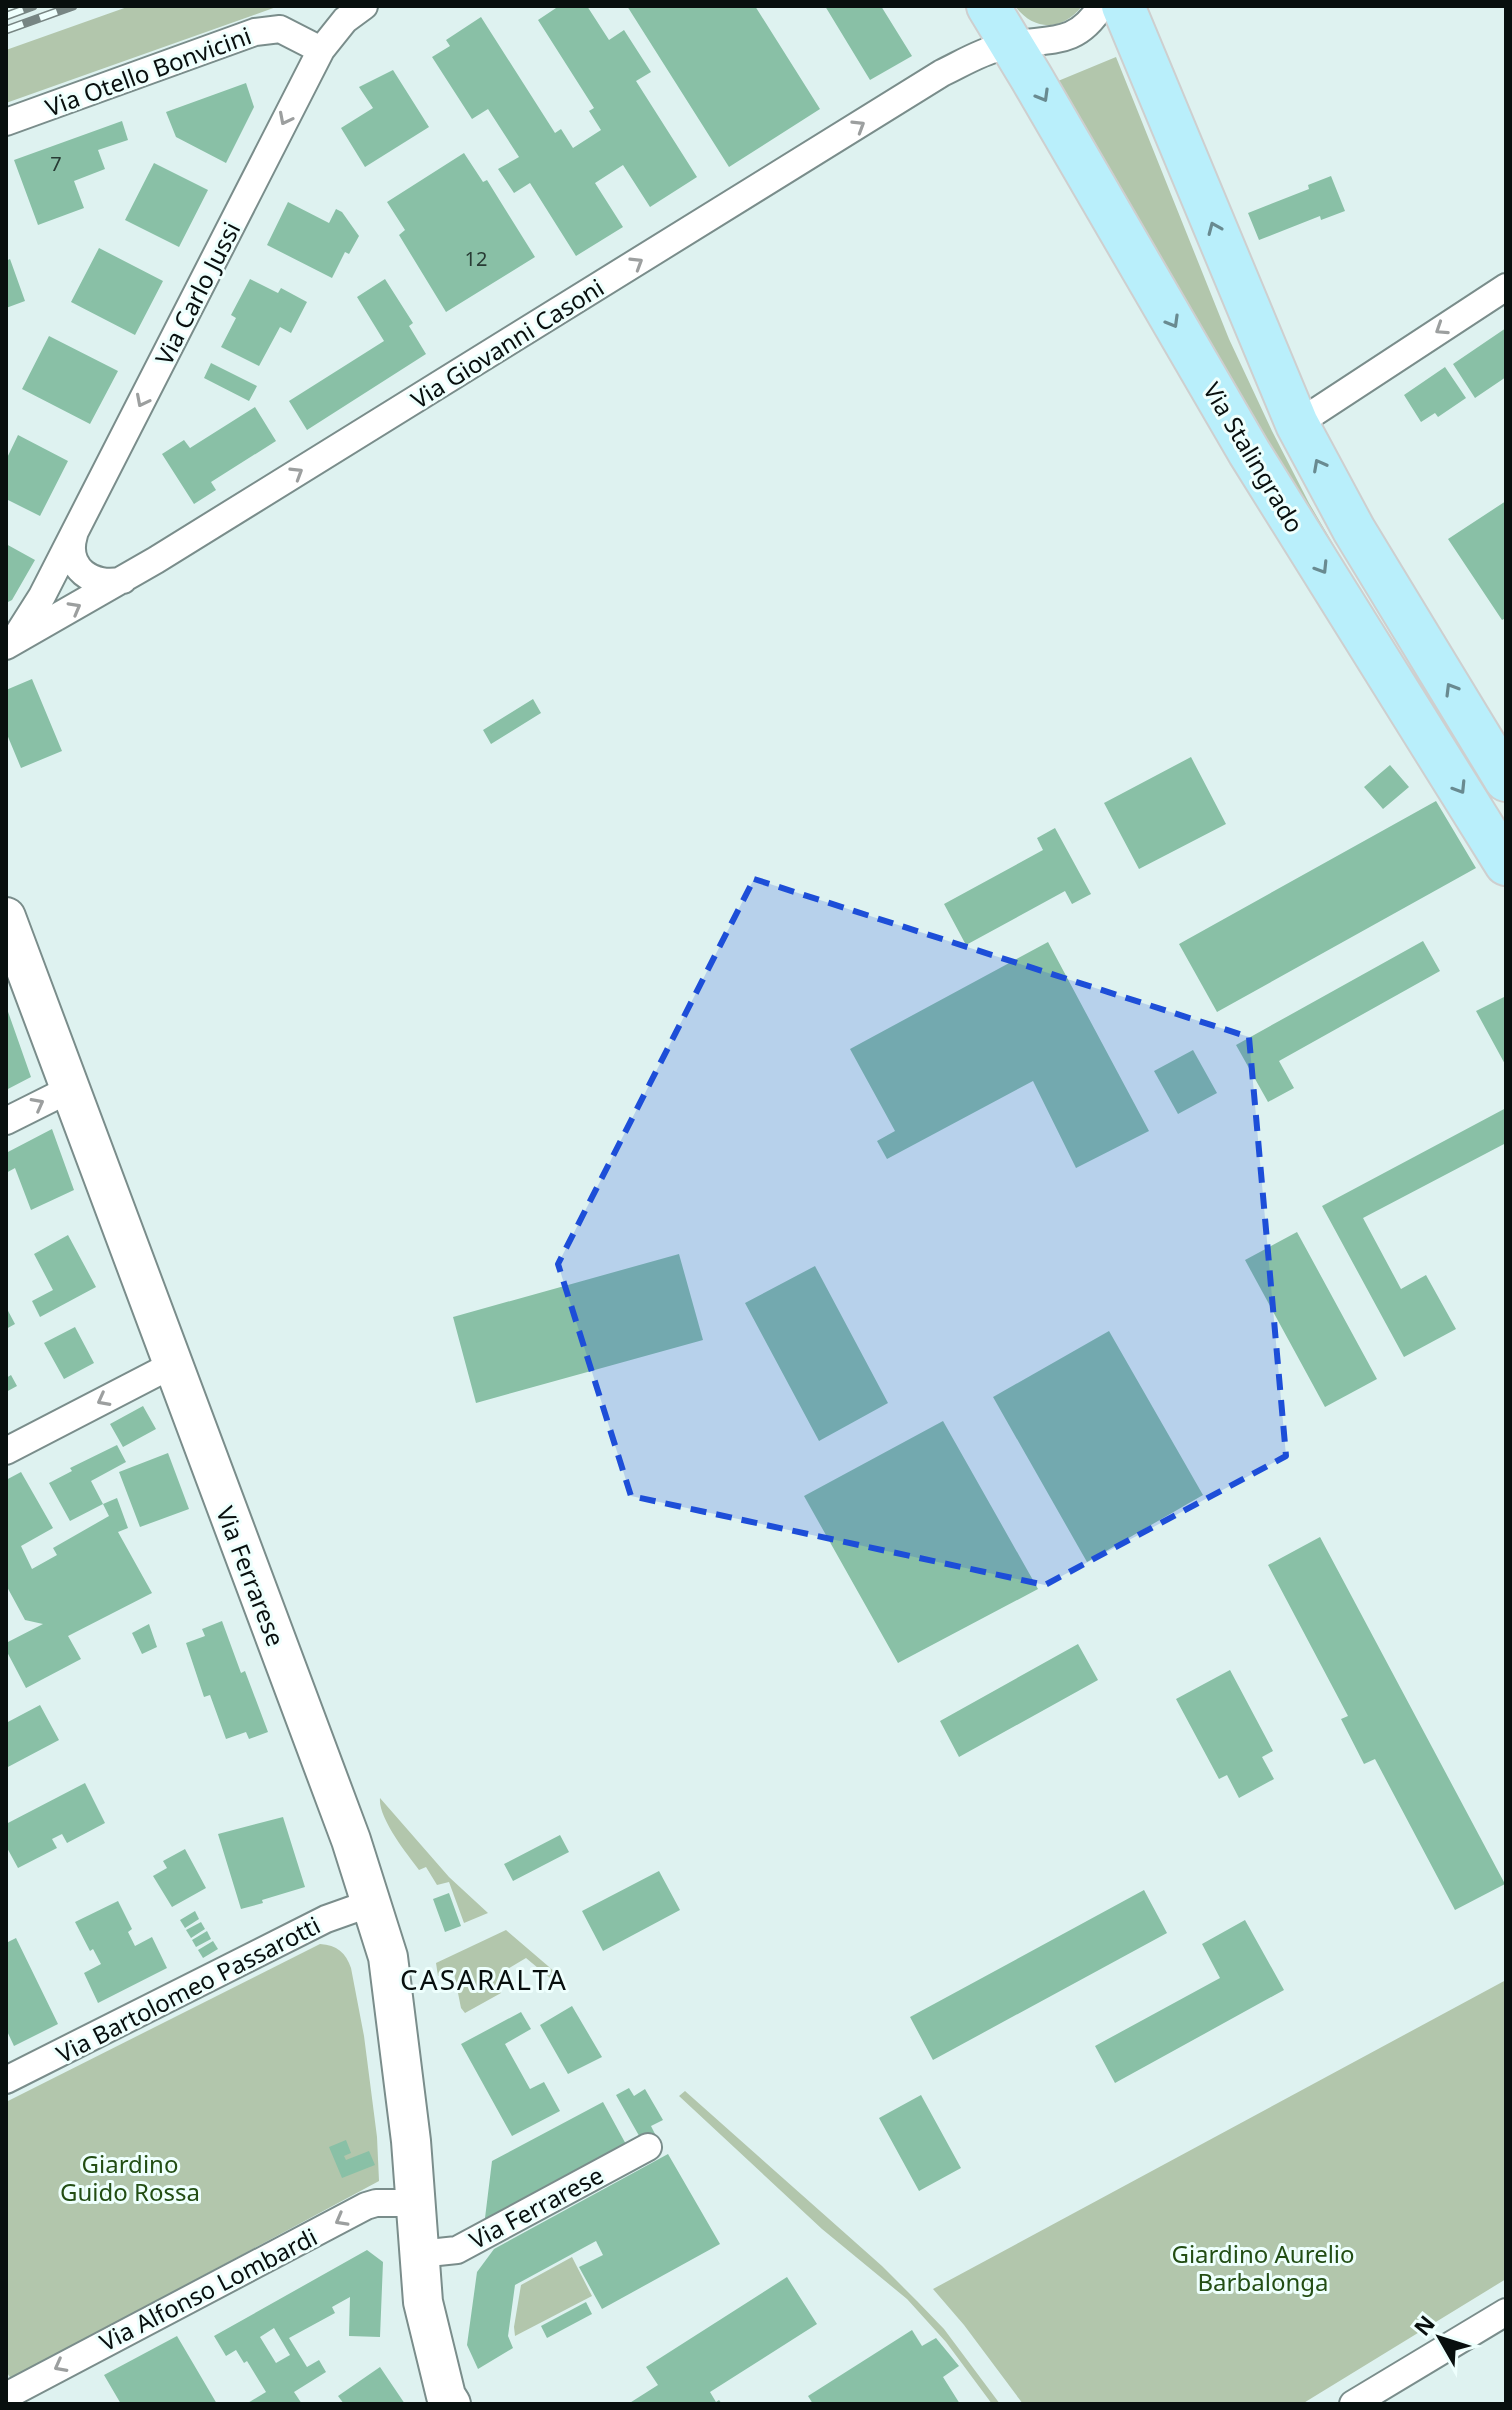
<svg xmlns="http://www.w3.org/2000/svg" width="1512" height="2410" viewBox="0 0 1512 2410" font-family="'Noto Sans',sans-serif">
<rect width="100%" height="100%" fill="#def2f0"/>
<!-- green -->
<path fill="#b2c6ac" d="M 130,6 L 279,6 L 6,103 L 6,50 Z
M 1015,6 L 1082,6 C 1063,31 1034,32 1015,6 Z
M 1116,57 L 1229,339 L 1272,431 L 1309,503 L 1506,839 L 1170,282 L 1058,81 Z
M 380,1798 L 449,1877 L 488,1913 L 464,1923 L 449,1882 L 437,1885 L 426,1867 L 419,1870 C 407,1854 378,1818 380,1798 Z
M 506,1930 L 562,1978 L 556,1983 L 526,1958 L 499,1974 L 501,1993 L 465,2013 L 461,2008 L 454,1973 L 438,1976 L 436,1963 Z
M 320,1944 C 337,1945 346,1953 351,1968 L 364,2036 L 377,2137 L 379,2181 L 11,2379 L 6,2371 L 6,2102 Z
M 1506,1980 L 1506,2279 L 1302,2404 L 1023,2404 L 964,2325 L 933,2289 Z
M 685,2091 L 882,2266 L 917,2301 L 944,2329 L 1000,2404 L 992,2404 L 946,2342 L 907,2299 L 822,2229 L 679,2096 Z
M 572,2257 L 592,2296 L 515,2336 L 514,2327 L 521,2285 Z"/>
<!-- building -->
<path fill="#89c0a6" fill-rule="evenodd" d="M 559,6 L 587,6 L 609,40 L 624,30 L 651,72 L 636,81 L 697,177 L 650,207 L 623,165 L 595,183 L 623,227 L 576,256 L 530,183 L 514,193 L 498,169 L 519,157 L 488,109 L 472,119 L 432,57 L 450,46 L 446,40 L 481,17 L 555,133 L 561,129 L 573,148 L 601,130 L 589,111 L 594,108 L 538,20 Z
M 627,6 L 755,6 L 820,109 L 729,167 Z
M 825,6 L 881,6 L 912,56 L 870,80 Z
M 393,70 L 429,127 L 365,167 L 341,128 L 373,108 L 359,87 Z
M 246,83 L 254,107 L 226,163 L 176,137 L 166,112 Z
M 122,121 L 128,140 L 98,150 L 105,169 L 74,181 L 84,208 L 38,225 L 14,160 Z
M 464,153 L 483,182 L 487,180 L 535,257 L 446,312 L 399,235 L 405,230 L 387,202 Z
M 154,163 L 208,190 L 179,247 L 125,220 Z
M 1331,176 L 1345,211 L 1321,220 L 1320,216 L 1259,240 L 1248,213 L 1309,189 L 1308,185 Z
M 288,202 L 329,223 L 336,209 L 342,212 L 359,236 L 349,254 L 345,252 L 332,278 L 267,245 Z
M 99,248 L 163,281 L 135,335 L 71,302 Z
M 10,259 L 25,301 L 6,308 L 6,261 Z
M 250,279 L 278,293 L 281,288 L 307,302 L 291,333 L 280,327 L 259,366 L 221,347 L 236,318 L 231,315 Z
M 385,279 L 413,323 L 409,326 L 426,354 L 307,430 L 289,401 L 384,341 L 357,297 Z
M 1506,328 L 1506,377 L 1475,398 L 1453,364 Z
M 49,336 L 118,371 L 90,424 L 22,389 Z
M 211,363 L 257,386 L 249,401 L 204,378 Z
M 1445,367 L 1466,398 L 1438,417 L 1435,413 L 1421,422 L 1404,395 Z
M 255,407 L 276,441 L 211,482 L 216,490 L 194,504 L 162,454 L 184,440 L 190,448 Z
M 18,435 L 68,461 L 40,516 L 6,499 L 6,460 Z
M 1506,501 L 1506,618 L 1502,620 L 1448,539 Z
M 6,544 L 35,560 L 12,600 L 6,603 Z
M 32,679 L 62,751 L 21,768 L 6,732 L 6,690 Z
M 533,699 L 541,713 L 491,744 L 483,730 Z
M 1191,757 L 1226,824 L 1139,869 L 1104,803 Z
M 1390,765 L 1409,787 L 1383,809 L 1364,787 Z
M 1436,801 L 1476,868 L 1217,1012 L 1179,944 Z
M 1055,828 L 1091,894 L 1072,904 L 1065,891 L 966,945 L 944,904 L 1043,850 L 1037,838 Z
M 1423,941 L 1440,971 L 1279,1061 L 1294,1088 L 1268,1102 L 1236,1045 Z
M 1048,942 L 1149,1131 L 1076,1168 L 1033,1081 L 887,1159 L 877,1141 L 895,1131 L 850,1049 Z
M 1506,996 L 1506,1066 L 1476,1011 Z
M 6,1006 L 31,1077 L 6,1090 Z
M 1193,1050 L 1217,1093 L 1178,1114 L 1154,1071 Z
M 1506,1108 L 1506,1143 L 1363,1218 L 1401,1289 L 1426,1275 L 1456,1329 L 1404,1357 L 1322,1206 Z
M 52,1129 L 74,1190 L 31,1210 L 15,1168 L 6,1173 L 6,1153 Z
M 1297,1232 L 1377,1379 L 1325,1407 L 1245,1260 Z
M 68,1235 L 96,1287 L 40,1317 L 32,1301 L 53,1290 L 34,1254 Z
M 679,1254 L 703,1340 L 476,1403 L 453,1317 Z
M 815,1266 L 888,1403 L 819,1441 L 745,1303 Z
M 6,1307 L 15,1324 L 6,1329 Z
M 75,1327 L 94,1363 L 64,1379 L 44,1343 Z
M 1109,1331 L 1203,1495 L 1087,1562 L 993,1397 Z
M 11,1375 L 17,1386 L 6,1392 L 6,1378 Z
M 143,1406 L 156,1429 L 123,1447 L 110,1424 Z
M 943,1421 L 1038,1589 L 898,1663 L 804,1496 Z
M 117,1445 L 126,1462 L 91,1481 L 103,1504 L 70,1521 L 49,1483 L 72,1471 L 70,1468 Z
M 168,1453 L 189,1509 L 140,1527 L 119,1472 Z
M 21,1472 L 53,1528 L 21,1546 L 32,1569 L 57,1555 L 53,1548 L 109,1516 L 103,1504 L 117,1498 L 128,1528 L 118,1532 L 152,1593 L 68,1636 L 81,1659 L 26,1688 L 6,1650 L 6,1643 L 43,1624 L 25,1620 L 6,1585 L 6,1480 Z
M 1320,1537 L 1505,1884 L 1455,1910 L 1375,1759 L 1364,1764 L 1341,1719 L 1348,1716 L 1268,1565 Z
M 222,1621 L 241,1673 L 245,1671 L 268,1732 L 249,1739 L 246,1732 L 226,1739 L 210,1695 L 204,1697 L 186,1643 L 205,1636 L 202,1629 Z
M 149,1624 L 157,1647 L 142,1654 L 132,1633 Z
M 1078,1644 L 1098,1680 L 959,1757 L 940,1721 Z
M 1230,1670 L 1273,1751 L 1262,1757 L 1274,1779 L 1239,1798 L 1227,1775 L 1219,1779 L 1176,1699 Z
M 40,1705 L 59,1740 L 6,1768 L 6,1723 Z
M 85,1783 L 105,1823 L 67,1843 L 62,1834 L 52,1839 L 57,1848 L 18,1868 L 6,1846 L 6,1824 Z
M 283,1817 L 305,1887 L 262,1900 L 263,1903 L 241,1909 L 218,1834 Z
M 560,1835 L 569,1852 L 513,1881 L 504,1864 Z
M 185,1849 L 206,1888 L 172,1907 L 153,1876 L 167,1868 L 163,1861 Z
M 659,1871 L 680,1910 L 603,1951 L 582,1911 Z
M 1144,1890 L 1167,1933 L 933,2060 L 910,2017 Z
M 449,1893 L 461,1926 L 445,1932 L 433,1899 Z
M 118,1901 L 132,1929 L 128,1932 L 135,1946 L 152,1937 L 167,1968 L 98,2003 L 84,1973 L 101,1964 L 93,1949 L 90,1951 L 75,1922 Z
M 195,1911 L 199,1919 L 185,1928 L 180,1920 Z
M 1245,1920 L 1284,1990 L 1115,2083 L 1095,2046 L 1220,1978 L 1202,1944 Z
M 201,1922 L 205,1929 L 191,1938 L 186,1930 Z
M 207,1931 L 211,1939 L 196,1947 L 192,1940 Z
M 16,1938 L 58,2024 L 14,2046 L 6,2029 L 6,1943 Z
M 213,1941 L 218,1949 L 203,1958 L 198,1950 Z
M 572,2006 L 602,2057 L 568,2074 L 540,2025 Z
M 521,2012 L 531,2029 L 505,2044 L 530,2089 L 544,2082 L 560,2111 L 512,2136 L 461,2044 Z
M 629,2088 L 634,2096 L 645,2089 L 663,2120 L 651,2126 L 655,2134 L 642,2141 L 616,2095 Z
M 921,2095 L 961,2168 L 919,2191 L 879,2118 Z
M 603,2102 L 628,2148 L 490,2219 L 485,2218 L 492,2161 Z
M 346,2140 L 351,2153 L 344,2156 L 346,2160 L 369,2151 L 375,2165 L 342,2178 L 329,2147 Z
M 668,2154 L 720,2244 L 602,2309 L 579,2267 L 603,2255 L 596,2241 L 515,2285 L 508,2336 L 513,2348 L 478,2369 L 467,2345 L 477,2272 L 494,2249 Z
M 367,2250 L 383,2262 L 380,2337 L 349,2336 L 350,2297 L 332,2307 L 335,2313 L 289,2338 L 307,2367 L 319,2360 L 326,2372 L 294,2392 L 302,2404 L 246,2404 L 266,2392 L 247,2361 L 244,2363 L 236,2350 L 226,2356 L 214,2336 ZM 274,2328 L 290,2355 L 276,2363 L 260,2337 Z
M 787,2277 L 817,2324 L 710,2392 L 716,2402 L 719,2400 L 722,2404 L 628,2404 L 658,2385 L 646,2367 Z
M 586,2302 L 592,2314 L 547,2338 L 541,2326 Z
M 912,2330 L 922,2346 L 936,2338 L 959,2366 L 943,2377 L 960,2404 L 813,2404 L 808,2396 Z
M 177,2336 L 217,2404 L 121,2404 L 104,2375 Z
M 380,2367 L 405,2404 L 344,2404 L 338,2396 Z"/>
<g fill="none" stroke-linecap="round" stroke-linejoin="round">
<!-- minor casing -->
<g stroke="#7a8d8b" stroke-width="30">
<path id="minor" d="M 6,122 L 255,32 L 280,29 L 321,50
M 1297,424 L 1506,287
M 74,535 C 64,568 93,588 123,580
M 16,637 L 42,596 L 321,50 L 345,20 L 364,6
M 6,646 L 156,560 L 942,73 C 961,64 980,52 1001,47 C 1043,36 1074,51 1101,6
M 6,1121 L 70,1089
M 6,1451 L 172,1365
M 6,2080 L 326,1919 L 371,1903
M 419,2254 L 457,2250 L 648,2147
M 6,2396 L 366,2206 L 376,2203 L 415,2203
M 1353,2404 L 1506,2312"/>
</g>
<!-- secondary casing -->
<g stroke="#7a8d8b" stroke-width="42">
<path id="secondary" d="M 6,917 L 351,1840 L 388,1957 L 411,2141 L 423,2302 L 446,2396 L 451,2404"/>
</g>
<!-- primary casing -->
<g stroke="#cecfcf" stroke-width="46">
<path id="primary" d="M 988,6 L 1031,77 L 1249,452 L 1506,864
M 1123,6 L 1297,424 L 1354,530 L 1506,780"/>
</g>
<!-- minor -->
<use href="#minor" stroke="#fff" stroke-width="26"/>
<!-- secondary -->
<use href="#secondary" stroke="#fff" stroke-width="38"/>
<!-- primary -->
<use href="#primary" stroke="#b9effb" stroke-width="42"/>
<!-- rail casing -->
<g stroke="#778583" stroke-width="9">
<path id="rail" d="M 6,16 L 33,6
M 6,30 L 73,6"/>
</g>
<!-- rail -->
<use href="#rail" stroke="#eefffd" stroke-width="6" stroke-dasharray="18" stroke-linecap="butt"/>
</g>
<!-- one-way arrows -->
<defs><path id="oneway-chevron" d="M-2-3.5L2.5 0L-2 3.5" fill="none" stroke-width="1.6" stroke-linecap="round" stroke-linejoin="round" transform="scale(2)"/></defs>
<g stroke="#698a90">
<use href="#oneway-chevron" transform="translate(1043 96) rotate(60)"/>
<use href="#oneway-chevron" transform="translate(1214 228) rotate(-113)"/>
<use href="#oneway-chevron" transform="translate(1173 322) rotate(60)"/>
<use href="#oneway-chevron" transform="translate(1319 465) rotate(-118)"/>
<use href="#oneway-chevron" transform="translate(1322 568) rotate(58)"/>
<use href="#oneway-chevron" transform="translate(1451 689) rotate(-121)"/>
<use href="#oneway-chevron" transform="translate(1460 788) rotate(58)"/>
</g>
<g stroke="#9c9f9f">
<use href="#oneway-chevron" transform="translate(285 119) rotate(117)"/>
<use href="#oneway-chevron" transform="translate(859 126) rotate(-32)"/>
<use href="#oneway-chevron" transform="translate(637 263) rotate(-32)"/>
<use href="#oneway-chevron" transform="translate(1441 329) rotate(147)"/>
<use href="#oneway-chevron" transform="translate(142 401) rotate(117)"/>
<use href="#oneway-chevron" transform="translate(297 473) rotate(-32)"/>
<use href="#oneway-chevron" transform="translate(75 608) rotate(-29)"/>
<use href="#oneway-chevron" transform="translate(38 1104) rotate(-28)"/>
<use href="#oneway-chevron" transform="translate(103 1400) rotate(152)"/>
<use href="#oneway-chevron" transform="translate(341 2220) rotate(151)"/>
<use href="#oneway-chevron" transform="translate(60 2366) rotate(152)"/>
</g>
<!-- marked area -->
<path fill="#1d4ed8" fill-opacity="0.2" stroke="#1d4ed8" stroke-width="6" stroke-dasharray="16 10" stroke-linejoin="round" d="M 754,879 L 1249,1037 L 1286,1456 L 1045,1585 L 631,1496 L 558,1264 Z"/>
<g text-anchor="middle" dominant-baseline="central" stroke-width="6" stroke-linejoin="round" paint-order="stroke">
<!-- number labels -->
<g font-size="20" fill="#283b34">
<text x="56" y="163">7</text>
<text x="476" y="258">12</text>
</g>
<!-- street labels -->
<g font-size="24" fill="#080f0e" stroke="#eefffd">
<text transform="translate(148 71) rotate(-20)">Via Otello Bonvicini</text>
<text transform="translate(197 293) rotate(-63)">Via Carlo Jussi</text>
<text transform="translate(507 343) rotate(-32)">Via Giovanni Casoni</text>
<text transform="translate(1254 457) rotate(59)">Via Stalingrado</text>
<text transform="translate(251 1576) rotate(69)">Via Ferrarese</text>
<text transform="translate(188 1989) rotate(-27)">Via Bartolomeo Passarotti</text>
<text transform="translate(536 2207) rotate(-28)">Via Ferrarese</text>
<text transform="translate(208 2289) rotate(-27)">Via Alfonso Lombardi</text>
</g>
<!-- park labels -->
<g font-size="24" fill="#224d13" stroke="#eefffd">
<text x="130" y="2163">Giardino<tspan x="130" dy="28">Guido Rossa</tspan></text>
<text x="1263" y="2253">Giardino Aurelio<tspan x="1263" dy="28">Barbalonga</tspan></text>
</g>
<!-- quarter labels -->
<g font-size="28" letter-spacing="2" fill="#080f0e" stroke="#eefffd">
<text x="484" y="1979">CASARALTA</text>
</g>
</g>
<!-- border -->
<rect width="1512" height="2410" fill="none" stroke="#080f0e" stroke-width="16"/>
<!-- north arrow -->
<g transform="translate(1440 2338) rotate(309)" stroke="#eefffd" stroke-width="6" paint-order="stroke">
<path d="M0-6L14 30L0 20L-14 30Z" fill="#080f0e"/>
<text y="-12" font-size="22" font-weight="bold" text-anchor="middle" fill="#080f0e">N</text>
</g>
</svg>
